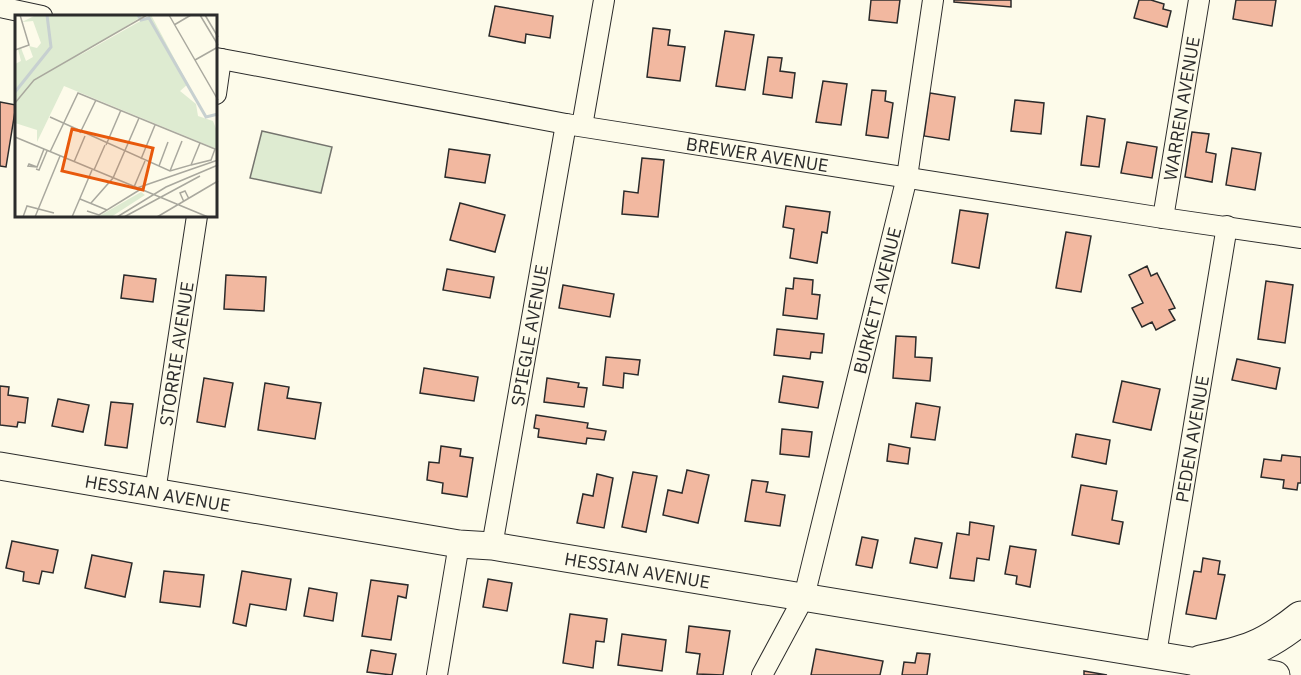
<svg xmlns="http://www.w3.org/2000/svg" width="1301" height="675" viewBox="0 0 1301 675" font-family="'IBM Plex Sans',sans-serif">
<rect width="100%" height="100%" fill="#fdfbea"/>
<!-- green -->
<path fill="#deebd1" stroke="#74746e" stroke-width="1.5" d="M 262,131 L 332,147 L 321,193 L 250,178 Z"/>
<!-- building -->
<path fill="#f2b8a0" stroke="#2b2b2b" stroke-width="1.5" d="M 871,0 L 900,0 L 897,23 L 869,20 Z
M 954,0 L 1011,0 L 1011,7 L 954,2 Z
M 1139,0 L 1151,0 L 1164,4 L 1163,9 L 1171,11 L 1167,27 L 1134,18 Z
M 1236,0 L 1276,0 L 1272,26 L 1233,19 Z
M 495,6 L 553,16 L 550,38 L 526,34 L 525,43 L 489,36 Z
M 653,28 L 670,30 L 668,45 L 685,47 L 680,81 L 647,77 Z
M 725,31 L 754,35 L 745,90 L 716,86 Z
M 768,57 L 782,58 L 780,71 L 795,73 L 792,98 L 763,94 Z
M 823,81 L 847,84 L 841,125 L 816,122 Z
M 872,90 L 886,91 L 885,101 L 893,103 L 888,138 L 866,135 Z
M 930,93 L 955,97 L 949,140 L 924,136 Z
M 1015,100 L 1044,103 L 1041,134 L 1011,131 Z
M 0,102 L 16,105 L 6,167 L 0,166 Z
M 1087,116 L 1105,119 L 1099,167 L 1081,165 Z
M 1192,132 L 1209,134 L 1206,152 L 1216,154 L 1212,182 L 1185,177 Z
M 1127,142 L 1157,147 L 1152,178 L 1121,173 Z
M 1232,148 L 1261,153 L 1255,190 L 1226,185 Z
M 449,149 L 490,155 L 485,183 L 445,177 Z
M 642,158 L 664,160 L 658,217 L 622,214 L 624,191 L 638,193 Z
M 460,203 L 505,215 L 495,252 L 450,240 Z
M 786,206 L 830,212 L 827,233 L 822,232 L 817,263 L 790,258 L 794,229 L 783,227 Z
M 960,210 L 988,214 L 979,268 L 952,263 Z
M 1066,232 L 1091,236 L 1081,292 L 1056,288 Z
M 1147,266 L 1151,276 L 1157,273 L 1175,308 L 1169,310 L 1175,320 L 1156,330 L 1152,322 L 1142,327 L 1132,308 L 1143,303 L 1129,275 Z
M 447,269 L 494,277 L 490,298 L 443,290 Z
M 124,275 L 156,279 L 153,302 L 121,298 Z
M 226,275 L 266,277 L 264,311 L 224,309 Z
M 794,278 L 813,280 L 812,294 L 820,295 L 817,319 L 783,315 L 786,288 L 793,289 Z
M 1266,281 L 1293,285 L 1285,343 L 1258,339 Z
M 563,285 L 614,294 L 610,317 L 559,308 Z
M 777,329 L 824,334 L 822,353 L 811,352 L 810,359 L 774,355 Z
M 896,336 L 916,337 L 915,357 L 932,358 L 930,381 L 893,378 Z
M 606,357 L 640,360 L 638,375 L 624,373 L 623,388 L 603,385 Z
M 1237,359 L 1280,368 L 1276,389 L 1232,380 Z
M 424,368 L 478,377 L 474,401 L 420,393 Z
M 783,376 L 823,382 L 818,408 L 779,402 Z
M 204,378 L 233,383 L 225,427 L 197,422 Z
M 547,378 L 579,383 L 578,387 L 587,388 L 584,407 L 544,402 Z
M 1122,381 L 1160,389 L 1151,430 L 1113,422 Z
M 265,383 L 289,387 L 287,398 L 321,403 L 315,439 L 258,430 Z
M 0,386 L 9,387 L 8,395 L 28,398 L 25,423 L 18,422 L 17,427 L 0,425 Z
M 58,399 L 89,405 L 83,432 L 52,426 Z
M 111,402 L 133,404 L 127,448 L 105,445 Z
M 916,403 L 940,407 L 935,440 L 911,437 Z
M 536,415 L 588,423 L 587,428 L 606,431 L 604,440 L 587,438 L 586,444 L 538,437 L 539,429 L 534,428 Z
M 782,429 L 812,432 L 809,457 L 780,454 Z
M 1076,434 L 1110,440 L 1106,464 L 1072,457 Z
M 889,444 L 910,448 L 908,464 L 887,461 Z
M 441,446 L 461,449 L 460,456 L 473,458 L 467,497 L 442,493 L 443,483 L 427,480 L 429,462 L 439,463 Z
M 1282,455 L 1301,457 L 1301,483 L 1298,483 L 1297,490 L 1283,488 L 1284,480 L 1261,477 L 1264,459 L 1281,461 Z
M 687,470 L 709,475 L 698,523 L 663,515 L 668,490 L 682,493 Z
M 633,472 L 657,476 L 646,532 L 622,527 Z
M 597,474 L 613,478 L 604,528 L 577,523 L 583,494 L 593,496 Z
M 752,480 L 768,482 L 766,492 L 785,495 L 780,526 L 745,521 Z
M 1081,485 L 1117,491 L 1112,520 L 1123,522 L 1119,544 L 1072,535 Z
M 970,522 L 994,526 L 989,560 L 977,558 L 974,581 L 950,578 L 957,533 L 969,535 Z
M 862,537 L 878,540 L 872,568 L 856,565 Z
M 915,538 L 942,543 L 937,568 L 910,563 Z
M 12,541 L 58,550 L 53,573 L 42,571 L 39,584 L 23,581 L 24,572 L 6,568 Z
M 1010,546 L 1036,550 L 1030,587 L 1016,584 L 1017,576 L 1005,574 Z
M 92,555 L 132,563 L 125,597 L 85,588 Z
M 1203,558 L 1220,561 L 1218,574 L 1225,575 L 1216,619 L 1186,614 L 1194,571 L 1201,572 Z
M 164,571 L 204,575 L 200,607 L 160,602 Z
M 242,571 L 291,579 L 286,610 L 250,604 L 246,626 L 233,623 Z
M 488,579 L 512,583 L 507,611 L 483,607 Z
M 371,580 L 408,585 L 406,598 L 398,596 L 391,640 L 362,636 Z
M 309,588 L 337,593 L 333,621 L 304,616 Z
M 570,614 L 607,619 L 604,642 L 596,641 L 593,668 L 563,663 Z
M 689,626 L 730,631 L 723,675 L 697,674 L 700,654 L 686,652 Z
M 622,634 L 666,640 L 662,671 L 618,665 Z
M 816,649 L 883,661 L 880,675 L 811,675 Z
M 371,650 L 396,654 L 392,675 L 367,672 Z
M 917,653 L 930,654 L 927,675 L 902,675 L 904,662 L 915,663 Z
M 1084,671 L 1107,675 L 1084,675 Z"/>
<g fill="none" stroke-linecap="round" stroke-linejoin="round">
<!-- minor casing -->
<g stroke="#2b2b2b" stroke-width="22">
<g id="minor">
<path d="M 0,7 L 42,16"/>
<path id="s1" d="M 216,58 L 566,124 L 1163,218 L 1301,238"/>
<path d="M 216,94 L 221,59"/>
<path d="M 582,126 L 604,0"/>
<path id="s2" d="M 1163,218 L 1199,0"/>
<path id="s3" d="M 155,492 L 197,216"/>
<path id="s4" d="M 492,546 L 566,124"/>
<path id="s5" d="M 1156,654 L 1227,226"/>
<path d="M 437,675 L 459,544"/>
<path id="s6" d="M 762,675 L 804,597 L 907,177 L 933,0"/>
</g>
</g>
<!-- secondary casing -->
<g stroke="#2b2b2b" stroke-width="29">
<g id="secondary">
<path id="s7" d="M 0,466 L 459,544 L 492,546 L 1276,675"/>
</g>
</g>
<!-- motorway casing -->
<g stroke="#2b2b2b" stroke-width="35">
<path id="motorway" d="M 1201,662 C 1246,653 1265,647 1301,618"/>
</g>
<!-- minor -->
<use href="#minor" stroke="#fdfbea" stroke-width="20"/>
<!-- secondary -->
<use href="#secondary" stroke="#fdfbea" stroke-width="27"/>
<!-- motorway -->
<use href="#motorway" stroke="#fdfbea" stroke-width="33"/>
</g>
<g text-anchor="middle" dominant-baseline="central" stroke-width="4.5" stroke-linejoin="round" paint-order="stroke">
<!-- street labels -->
<g font-size="18" fill="#2b2b2b" stroke="#fdfbea">
<text stroke="none"><textPath href="#s2" startOffset="111">WARREN AVENUE</textPath></text>
<text stroke="none"><textPath href="#s1" startOffset="550">BREWER AVENUE</textPath></text>
<text stroke="none"><textPath href="#s6" startOffset="394">BURKETT AVENUE</textPath></text>
<text stroke="none"><textPath href="#s4" startOffset="214">SPIEGLE AVENUE</textPath></text>
<text stroke="none"><textPath href="#s3" startOffset="140">STORRIE AVENUE</textPath></text>
<text stroke="none"><textPath href="#s5" startOffset="218">PEDEN AVENUE</textPath></text>
<text stroke="none"><textPath href="#s7" startOffset="160">HESSIAN AVENUE</textPath></text>
<text stroke="none"><textPath href="#s7" startOffset="646">HESSIAN AVENUE</textPath></text>
</g>
</g>
<!-- overview -->
<g transform="translate(15 15)">
<rect width="202" height="202" fill="#fdfbea"/>
<path d="M 21,0 L 129,0 L 60,43 L 136,0 L 173,69 L 165,76 L 181,89 L 183,101 L 198,106 L 202,116 L 202,134 L 49,71 L 22,127 L 22,115 L 0,108 L 0,49 L 6,46 L 3,34 L 6,33 L 11,46 L 18,42 L 14,31 L 22,33 L 26,28 L 18,6 L 7,7 ZM 126,177 L 130,180 L 96,202 L 76,202 L 86,200 Z" fill="#deebd1"/>
<path fill="none" stroke="#c7d0d0" stroke-width="3" d="M 123,0 L 126,5 L 134,3 L 191,102 L 203,99M 0,77 L 36,32 L 32,0"/>
<path fill="none" stroke="#a9a89e" stroke-width="1.5" d="M 154,0 L 203,85M 185,0 L 203,30M 190,0 L 203,22M 159,10 L 176,0M 0,35 L 14,30 L 5,0M 180,45 L 203,32M 0,88 L 19,65 L 132,0M 35,102 L 155,156 L 176,150 L 185,128M 65,118 L 81,85M 0,122 L 193,202M 91,130 L 106,95M 35,137 L 63,78 L 200,134 L 196,145 L 176,150M 126,144 L 140,110M 59,147 L 70,121M 144,151 L 153,127M 22,152 L 13,151 L 14,149 L 22,152 L 29,134M 21,154 L 24,155 L 32,136M 79,155 L 90,130M 155,156 L 167,126M 119,172 L 130,146M 122,173 L 203,145M 65,184 L 92,195M 169,187 L 165,178 L 170,176 L 174,184M 76,188 L 98,163 L 124,103M 72,196 L 84,200 L 126,174M 8,202 L 12,191 L 39,198M 20,202 L 45,141M 57,202 L 77,155M 102,202 L 151,172 L 203,150M 109,202 L 185,161M 142,202 L 203,166"/>
<path fill="#e8590c" fill-opacity="0.15" stroke="#e8590c" stroke-width="3" d="M 57,114 L 138,133 L 128,175 L 47,156 Z"/>
<rect width="202" height="202" fill="none" stroke="#2b2b2b" stroke-width="3"/>
</g>
</svg>
